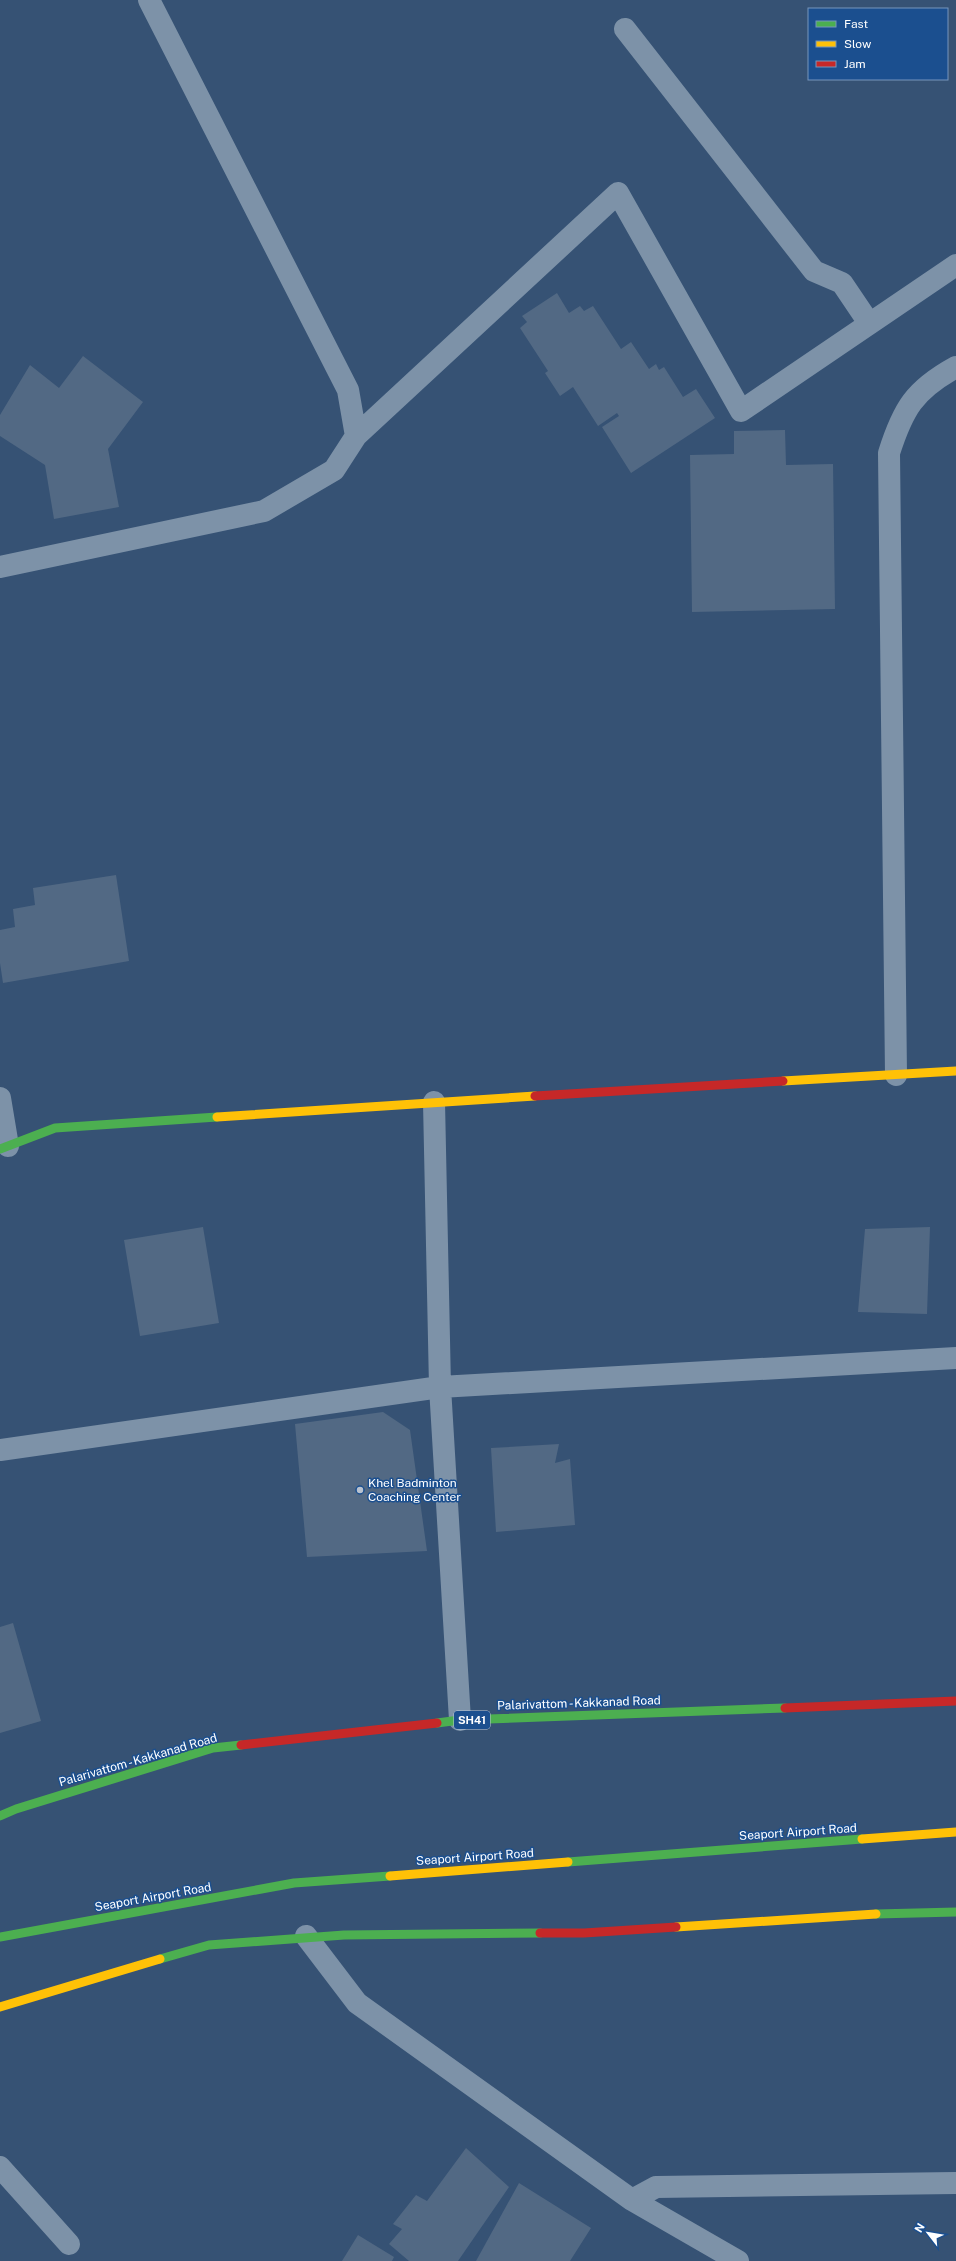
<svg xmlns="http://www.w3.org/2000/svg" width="956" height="2261" viewBox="0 0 956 2261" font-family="'Public Sans',sans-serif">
<rect width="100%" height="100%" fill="#365274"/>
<!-- building -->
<path fill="#526984" d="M 557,293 L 569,313 L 580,306 L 584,311 L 593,306 L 621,349 L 631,342 L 649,369 L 656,364 L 659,370 L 664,367 L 683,397 L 696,389 L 715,418 L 631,473 L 602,427 L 619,416 L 617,413 L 598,426 L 573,387 L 560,396 L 545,373 L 548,371 L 520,328 L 527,322 L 522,316 Z
M 83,356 L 143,402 L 108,449 L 119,507 L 54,519 L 45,465 L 0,436 L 0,415 L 30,365 L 59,388 Z
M 785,430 L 786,465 L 833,464 L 835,609 L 692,612 L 690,455 L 734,454 L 734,431 Z
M 116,875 L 129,961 L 3,983 L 0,963 L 0,930 L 15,927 L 13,909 L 35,905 L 33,888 Z
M 203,1227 L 219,1323 L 140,1336 L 124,1240 Z
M 930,1227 L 927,1314 L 858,1312 L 865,1229 Z
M 383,1412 L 410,1430 L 427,1551 L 307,1557 L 295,1424 Z
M 559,1444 L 555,1463 L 570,1459 L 575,1525 L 496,1532 L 491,1448 Z
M 13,1623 L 41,1721 L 0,1733 L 0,1627 Z
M 466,2148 L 509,2187 L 458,2261 L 409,2261 L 389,2244 L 402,2229 L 393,2224 L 416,2195 L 427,2201 Z
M 519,2183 L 591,2228 L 570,2261 L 476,2261 Z
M 358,2235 L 394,2257 L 392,2261 L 342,2261 Z"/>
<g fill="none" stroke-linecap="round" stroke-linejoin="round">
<!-- street -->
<path stroke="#7d92a8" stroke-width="22" d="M 625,29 L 814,271 L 842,283 L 869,323
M 356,436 L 618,193 L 741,411 L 956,265
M 0,567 L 264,511 L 334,470 L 356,436 L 348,390 L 149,0
M 896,1075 L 889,453 C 903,409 914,390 956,367
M 0,1098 L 8,1146
M 434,1102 L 440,1387 L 460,1720
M 0,1450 L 440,1387 L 956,1358
M 306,1936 L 357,2003 L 632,2200 L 738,2261
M 0,2167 L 69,2244
M 632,2200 L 656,2187 L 956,2183"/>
<!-- fast -->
<path stroke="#4caf50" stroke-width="9" d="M 0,1149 L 55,1128 L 217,1117
M 437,1723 L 460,1720 L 785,1708
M 0,1816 L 16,1809 L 213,1748 L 241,1745
M 568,1862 L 862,1839
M 876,1914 L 956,1912
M 0,1937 L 294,1883 L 390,1876
M 160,1959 L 209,1945 L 344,1935 L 540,1933"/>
<!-- slow -->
<path stroke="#ffc107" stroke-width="9" d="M 783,1081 L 956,1071
M 217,1117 L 535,1096
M 862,1839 L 956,1832
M 390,1876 L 568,1862
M 676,1927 L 876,1914
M 0,2007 L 160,1959"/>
<!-- jam -->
<path stroke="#c62828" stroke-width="9" d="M 535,1096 L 783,1081
M 785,1708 L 956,1701
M 241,1745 L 437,1723
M 540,1933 L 584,1933 L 676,1927"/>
</g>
<!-- markers -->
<circle fill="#b9c2ce" stroke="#1b4f8f" stroke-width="1.5" cx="360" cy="1490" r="4"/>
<g text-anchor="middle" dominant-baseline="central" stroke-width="3" stroke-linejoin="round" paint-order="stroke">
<!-- shield labels -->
<rect fill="#1b4f8f" stroke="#bbcadd" stroke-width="1" x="454" y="1711" width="36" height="18" rx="3"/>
<g font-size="11" font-weight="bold" fill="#fff">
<text x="472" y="1720">SH41</text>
</g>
<!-- poi labels -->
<g font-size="12" fill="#fff" stroke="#1b4f8f" text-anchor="start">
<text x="368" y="1483">Khel Badminton<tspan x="368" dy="14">Coaching Center</tspan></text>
</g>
<!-- street labels -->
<g font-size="12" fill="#fff" stroke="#1b4f8f">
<text transform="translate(579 1703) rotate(-2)">Palarivattom - Kakkanad Road</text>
<text transform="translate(138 1760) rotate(-16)">Palarivattom - Kakkanad Road</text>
<text transform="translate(798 1832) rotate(-4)">Seaport Airport Road</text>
<text transform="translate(475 1857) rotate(-4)">Seaport Airport Road</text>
<text transform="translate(153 1897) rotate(-10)">Seaport Airport Road</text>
</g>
</g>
<!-- legend -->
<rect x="808" y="8" width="140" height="72" fill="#1b4f8f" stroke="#7695bc"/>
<rect x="816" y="21" width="20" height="6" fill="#4caf50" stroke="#7695bc"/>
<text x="844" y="28" font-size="12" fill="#ffffff">Fast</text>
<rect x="816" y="41" width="20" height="6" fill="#ffc107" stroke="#7695bc"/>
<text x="844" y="48" font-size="12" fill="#ffffff">Slow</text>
<rect x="816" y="61" width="20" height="6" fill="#c62828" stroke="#7695bc"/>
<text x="844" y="68" font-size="12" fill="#ffffff">Jam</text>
<!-- north arrow -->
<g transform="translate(928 2233) rotate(301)" stroke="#1b4f8f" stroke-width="3" paint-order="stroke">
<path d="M0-3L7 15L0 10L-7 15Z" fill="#ffffff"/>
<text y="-6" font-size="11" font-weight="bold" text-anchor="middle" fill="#ffffff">N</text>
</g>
</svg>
